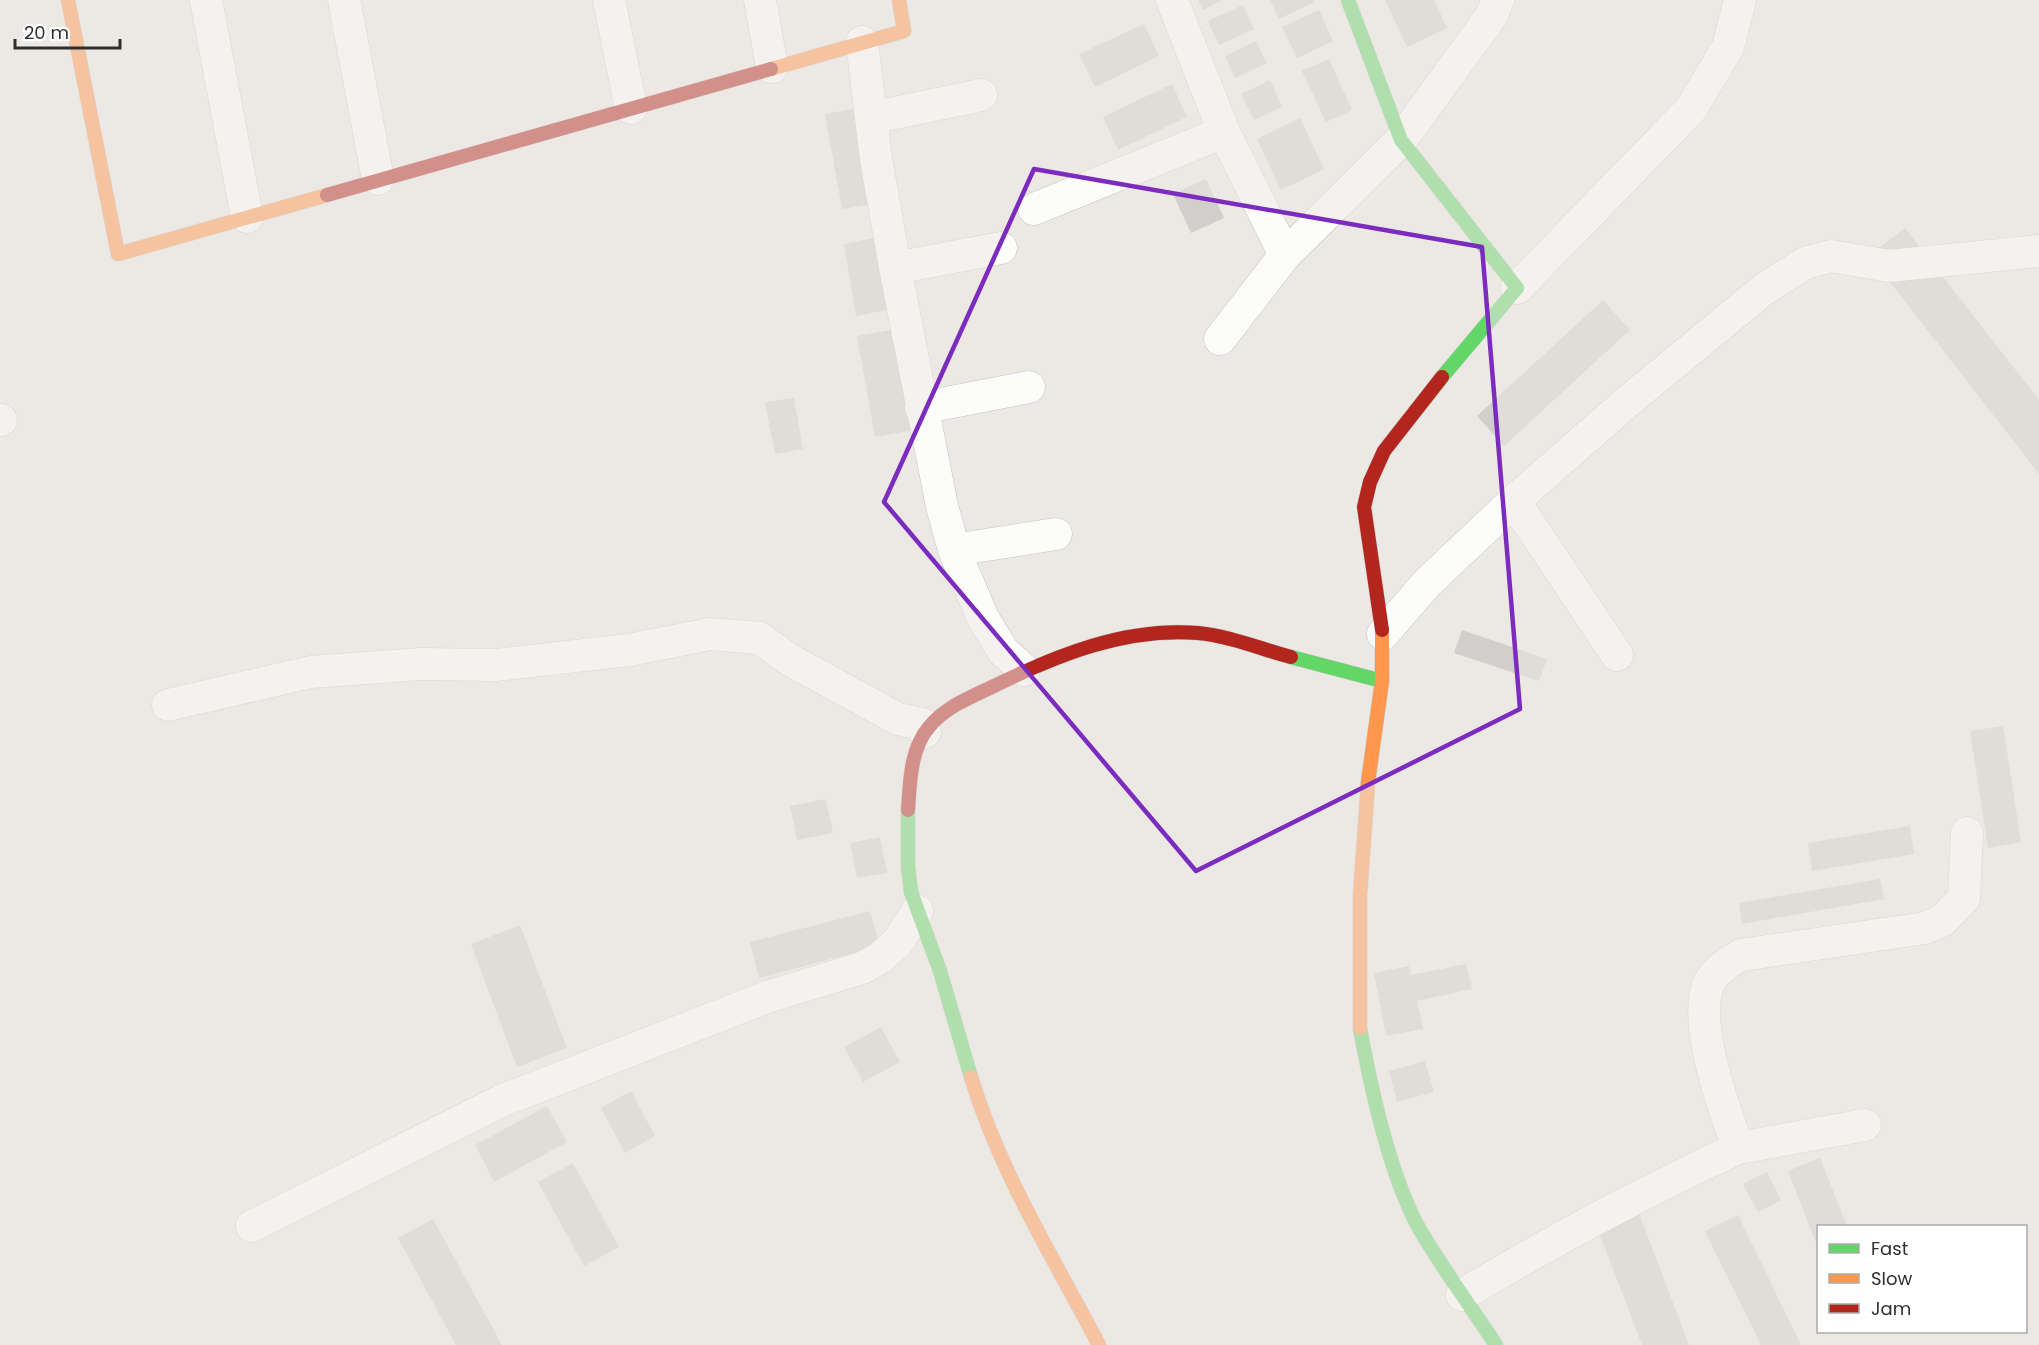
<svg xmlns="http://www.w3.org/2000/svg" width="2039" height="1345" viewBox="0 0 2039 1345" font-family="Poppins,sans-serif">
<rect width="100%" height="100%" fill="#ece8e4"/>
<!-- building -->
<path fill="#d1cecb" d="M 1198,0 L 1223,0 L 1203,10 Z
M 1270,0 L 1313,0 L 1314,2 L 1279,19 Z
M 1385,0 L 1434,0 L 1447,28 L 1407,47 Z
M 1243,5 L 1254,29 L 1219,45 L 1208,21 Z
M 1319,10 L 1333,41 L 1297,58 L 1282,27 Z
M 1144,24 L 1159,56 L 1095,87 L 1079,54 Z
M 1256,41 L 1267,63 L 1235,78 L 1225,56 Z
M 1329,59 L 1352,110 L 1326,122 L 1302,71 Z
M 1270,80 L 1282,107 L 1254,120 L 1241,94 Z
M 1172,84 L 1187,117 L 1118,150 L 1103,117 Z
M 854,109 L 871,204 L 842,209 L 825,114 Z
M 1300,118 L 1324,169 L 1281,190 L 1257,139 Z
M 1206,179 L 1224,218 L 1191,233 L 1173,194 Z
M 1905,228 L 2039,400 L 2039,474 L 1869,255 Z
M 884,236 L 897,308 L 856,316 L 844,244 Z
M 1603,300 L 1630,330 L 1504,446 L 1477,416 Z
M 896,329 L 914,430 L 875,437 L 857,336 Z
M 794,398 L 803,449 L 775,454 L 765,402 Z
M 1462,630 L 1547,659 L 1539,681 L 1454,653 Z
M 2003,726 L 2021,842 L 1988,848 L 1970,731 Z
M 826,799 L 833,833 L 797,840 L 790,806 Z
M 1910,826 L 1914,854 L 1812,871 L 1808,843 Z
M 880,837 L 887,873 L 857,878 L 850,843 Z
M 1880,879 L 1884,899 L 1742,924 L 1739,903 Z
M 870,911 L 880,946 L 759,978 L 750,942 Z
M 520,925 L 567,1048 L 517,1067 L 471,944 Z
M 1466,964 L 1472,989 L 1417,1001 L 1423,1029 L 1386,1036 L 1374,973 L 1409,966 L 1411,975 Z
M 881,1027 L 900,1062 L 863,1082 L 844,1047 Z
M 1425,1061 L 1434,1092 L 1397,1102 L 1389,1071 Z
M 631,1091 L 655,1136 L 625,1153 L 601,1108 Z
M 547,1106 L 567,1142 L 494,1182 L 475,1145 Z
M 1820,1158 L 1847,1226 L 1818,1226 L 1818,1248 L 1788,1171 Z
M 573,1163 L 619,1247 L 584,1266 L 538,1182 Z
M 1767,1172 L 1781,1200 L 1758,1212 L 1743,1184 Z
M 1638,1211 L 1689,1345 L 1642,1345 L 1597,1227 Z
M 1738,1215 L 1801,1345 L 1761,1345 L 1705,1231 Z
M 433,1219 L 502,1345 L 456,1345 L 398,1238 Z"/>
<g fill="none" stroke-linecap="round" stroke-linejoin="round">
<!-- street casing -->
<g stroke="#c5c4c5" stroke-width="33">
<path id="street" d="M 206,0 L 247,217
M 344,0 L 378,179
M 609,0 L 631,108
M 760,0 L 772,67
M 1172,0 L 1224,132 L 1285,255 L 1220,339
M 862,42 L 876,159 L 897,278 L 942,506 L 954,550 L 983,618 L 1003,651 L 1024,670
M 871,118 L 981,95
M 1034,209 L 1224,132
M 1285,255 L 1401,140 L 1492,15 L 1498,0
M 895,268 L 1001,248
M 1517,288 L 1691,109 L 1728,47 L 1740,0
M 921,408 L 1029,387
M 0,420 L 1,420
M 1514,501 L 1617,655
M 954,550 L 1056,534
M 1383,634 L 1427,583 L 1514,501 L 1627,402 L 1763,290 L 1805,263 L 1831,256 L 1889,266 L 2039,251
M 168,705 L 311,672 L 421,664 L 496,665 L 629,650 L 710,634 L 759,638 L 790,660 L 898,719 L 922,724 L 925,732
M 1738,1148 L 1865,1125
M 252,1226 L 501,1101 L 767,997 L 862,968 L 880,958 L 898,942 L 917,911
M 1462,1295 C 1552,1241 1643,1192 1738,1148 C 1725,1110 1688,1014 1712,978 C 1719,968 1730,961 1741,955 L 1925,928 L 1942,921 L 1964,898 L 1967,833"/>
</g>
<!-- fast casing -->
<g stroke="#c5c4c5" stroke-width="15">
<path id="fast" d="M 1348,0 L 1401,140 L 1517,288 L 1442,377
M 1291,657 L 1382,681
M 908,810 L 908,867 L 911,892 L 940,971 L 971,1077
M 1360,1028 C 1371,1089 1390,1176 1420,1230 C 1443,1269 1471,1307 1496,1345"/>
</g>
<!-- slow casing -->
<g stroke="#c5c4c5" stroke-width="15">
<path id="slow" d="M 68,0 L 118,254 L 327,195
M 771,69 L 904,31 L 899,0
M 1360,1028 L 1360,896 L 1368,782 L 1382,681 L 1382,630
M 971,1077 C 1001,1175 1052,1255 1099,1345"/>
</g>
<!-- jam casing -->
<g stroke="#c5c4c5" stroke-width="15">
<path id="jam" d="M 327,195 L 771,69
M 1382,630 L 1364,507 L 1370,482 L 1384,451 L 1442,377
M 908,810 C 910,783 910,749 929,727 C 945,707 971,697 994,686 C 1057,655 1126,627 1198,633 C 1229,636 1261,649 1291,657"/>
</g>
<!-- street -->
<use href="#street" stroke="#fcfcfb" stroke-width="32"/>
<!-- fast -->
<use href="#fast" stroke="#63d668" stroke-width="14"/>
<!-- slow -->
<use href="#slow" stroke="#ff974d" stroke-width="14"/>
<!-- jam -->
<use href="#jam" stroke="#b3261e" stroke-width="14"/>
</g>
<!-- marked area -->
<path d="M0 0H2039V1345H0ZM 1034,169 L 1482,247 L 1520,709 L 1196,871 L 884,502 Z" fill="#ece8e4" fill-opacity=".55" fill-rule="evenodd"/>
<path fill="none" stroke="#7b2cbf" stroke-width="4.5" stroke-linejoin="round" d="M 1034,169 L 1482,247 L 1520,709 L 1196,871 L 884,502 Z"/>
<!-- legend -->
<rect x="1817" y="1225" width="210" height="108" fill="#ffffff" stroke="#ababab" stroke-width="1.5"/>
<rect x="1829" y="1244" width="30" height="9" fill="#63d668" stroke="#ababab" stroke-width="1.5"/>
<text x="1871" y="1255" font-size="18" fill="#2e2e2e">Fast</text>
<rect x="1829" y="1274" width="30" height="9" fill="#ff974d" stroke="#ababab" stroke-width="1.5"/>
<text x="1871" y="1285" font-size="18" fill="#2e2e2e">Slow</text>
<rect x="1829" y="1304" width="30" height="9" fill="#b3261e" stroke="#ababab" stroke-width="1.5"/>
<text x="1871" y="1315" font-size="18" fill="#2e2e2e">Jam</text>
<!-- scale -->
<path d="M15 39v9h105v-9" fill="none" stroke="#2e2e2e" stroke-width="3"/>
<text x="24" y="39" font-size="18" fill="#2e2e2e" stroke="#ffffff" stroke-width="4.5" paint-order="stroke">20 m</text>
</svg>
